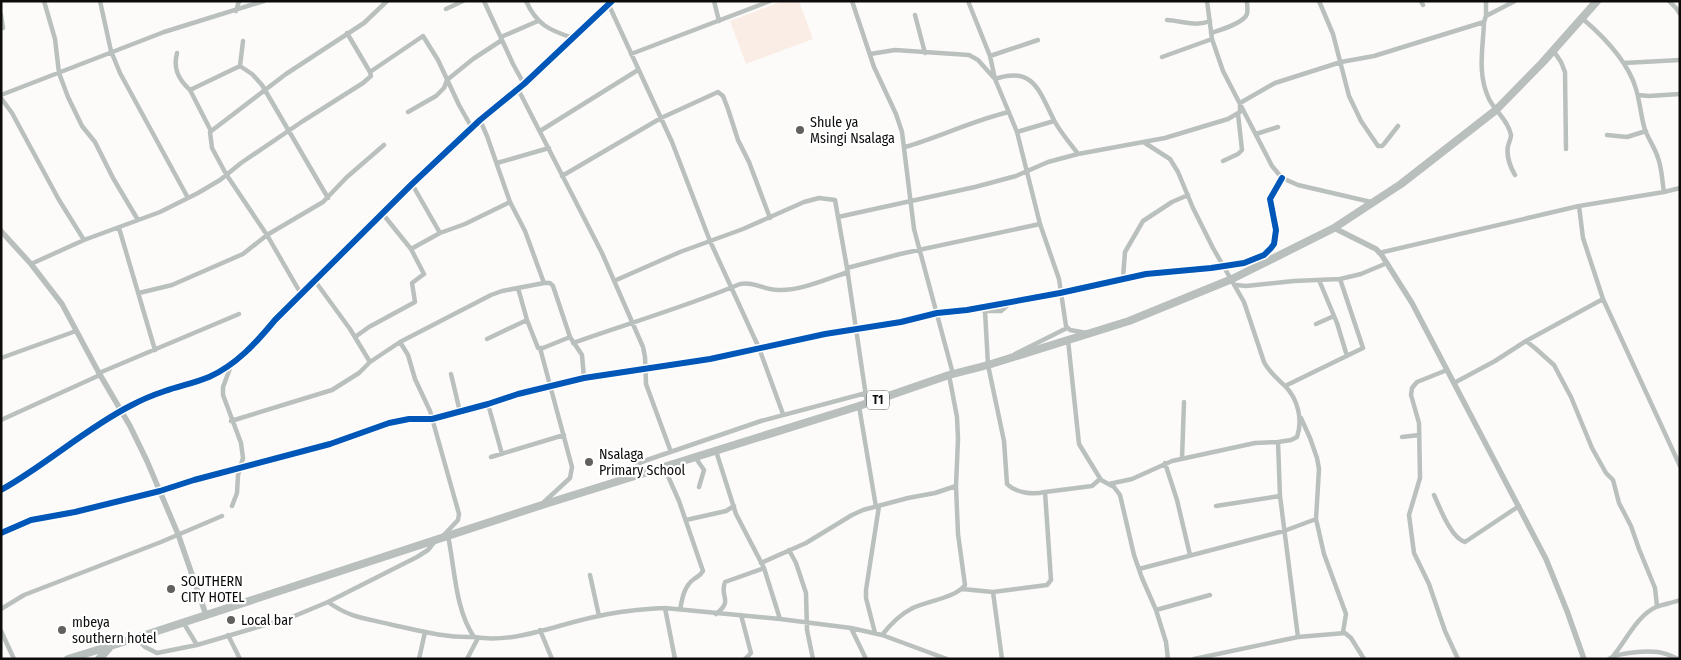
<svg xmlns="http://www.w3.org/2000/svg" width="1681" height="660" viewBox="0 0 1681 660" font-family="'Fira Sans Condensed',sans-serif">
<rect width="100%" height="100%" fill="#fdfbf9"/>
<!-- green -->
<path fill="#faede5" d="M 783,1 L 799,1 L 813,39 L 746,64 L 730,21 Z"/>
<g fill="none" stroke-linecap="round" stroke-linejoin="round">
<!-- street -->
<path stroke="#b9c0be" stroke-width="4.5" d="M 44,1 L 55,39 L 59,73 L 68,97 L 82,126 L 95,142 L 113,178 L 138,220
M 100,1 L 111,51 L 120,73 L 188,198
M 484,1 L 513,64 L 524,84
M 526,1 C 537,25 549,30 573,38
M 607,1 L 672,142 L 710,241 L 759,348 L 783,414
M 714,1 L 719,21
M 852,1 L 874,67 L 896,114 L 902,132 L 914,229 L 953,374
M 968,1 L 990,56 L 995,79 L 1017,132 L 1040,224 L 1059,279 L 1066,326 L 1070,330 L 1087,333
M 1207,1 L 1212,39 L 1223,71 L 1272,166 L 1282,178 L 1298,185 L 1371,202
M 1319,1 L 1333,34 L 1349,96 L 1361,121 L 1378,146 L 1382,146 L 1384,144 L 1398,126
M 1421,1 L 1423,5
M 1486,1 L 1486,16 L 1484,22 C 1483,49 1477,74 1489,99 C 1495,111 1508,120 1511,135 C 1511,139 1509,142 1508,146 C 1506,157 1510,166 1515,175
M 1669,1 L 1676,8 L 1680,14
M 446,9 L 463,1
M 236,11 L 239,1
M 1,15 L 3,28
M 915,15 L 925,53
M 1486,16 L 1515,1
M 1583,19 C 1604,37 1628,61 1636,89 C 1640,102 1641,117 1645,130 C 1649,140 1655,148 1658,158 C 1662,168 1662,181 1664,192
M 1167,20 C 1182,21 1196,27 1210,21
M 1211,33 C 1220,30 1244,23 1247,14 C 1248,10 1247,5 1247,1
M 501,37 L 538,21
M 1553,50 L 1561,62 L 1565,72 L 1566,149
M 177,53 C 173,68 178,79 190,90
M 631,54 L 770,1
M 870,54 L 895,50 L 969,55 L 978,60 L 995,79 C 1035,65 1040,94 1055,122 C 1061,133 1070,143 1078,154
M 990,56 L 1038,40
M 1162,57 L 1212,39
M 1624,63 L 1680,60
M 240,66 L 243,41
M 370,72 L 423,36 L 438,60 L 459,105 L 472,128
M 518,89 L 602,253 L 643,347 L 645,357 L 646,384 L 671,452
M 1,95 L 164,32 L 264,1
M 1638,95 L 1649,96 L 1680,94
M 1,98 L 12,113 L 59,200 L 84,240
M 408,112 L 436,96 L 444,88 L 447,80 L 473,59 L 502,40
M 480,120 L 487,136 L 510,202 L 525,231 L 544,283
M 211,131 L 190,90 L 240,66 L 252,74 L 262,85 L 328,198
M 540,131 L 638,70
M 1017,132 L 1054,121
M 1256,134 L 1278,127
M 1607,135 L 1627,137 L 1646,131
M 905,147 C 940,137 974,120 1009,112
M 1223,161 L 1238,154 L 1242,150 L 1238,114
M 497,163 L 549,148
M 562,176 L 661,118 L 718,92 L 723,96 L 728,109 L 738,140 L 749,162 L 770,218
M 412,184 L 440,233
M 1579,206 L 1583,238 L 1603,299 L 1680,466
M 838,217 L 975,187 L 1016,176 L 1048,162 L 1078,154 L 1165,138 L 1228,119 L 1240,112 L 1240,103 L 1275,83 L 1341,62 L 1374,56 L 1484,22
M 119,228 L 155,350
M 411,249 L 440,233 L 465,224 L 510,202
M 1379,253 L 1579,206 L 1664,192 L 1680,188
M 31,264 L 84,240 L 160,212 L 198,193 L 220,180 L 241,163 L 303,121 L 363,83 L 371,76 L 370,72 L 347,33
M 847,268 L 900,254 L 1040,224
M 1123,278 L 1125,252 L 1143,221 L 1172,202 L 1188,195
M 1319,280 L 1337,323 L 1347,356
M 315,281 L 350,329 L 370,362
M 614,281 L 680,252 L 743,229 L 804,202 L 819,198 L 835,200 L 847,268 L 867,403
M 1236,285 L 1246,286 L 1294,281 L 1340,279 L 1361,274 L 1387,263
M 518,288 L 527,320 L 538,348 L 543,348 L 570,337
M 139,293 L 172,285 L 243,254 L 267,235 L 323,202 L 347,177 L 384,145
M 301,294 L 267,235 L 226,174 L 212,148 L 210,132 L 286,74 L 364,23 L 387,1
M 984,311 L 1001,311 L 1010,303
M 985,311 L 988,365 L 1004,441 L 1007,484 C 1016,493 1033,495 1045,492
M 1316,324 L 1334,316
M 355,337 L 369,327 L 415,302 L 412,283 L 424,274 L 411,249 L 382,213
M 487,339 L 527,320
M 1068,340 L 1079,444 L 1101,480 L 1114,487 L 1120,495 L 1134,555 L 1142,578 L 1156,610 L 1166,642 L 1168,659
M 1526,341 L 1535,348 L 1554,365 L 1571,397 L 1592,448 L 1606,473 L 1613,480 L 1619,503 L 1631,526 L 1639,549 L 1655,588 L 1657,606
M 400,342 L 408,355 L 415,379 L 430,411 L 459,514 L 458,520 L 443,536
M 573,343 C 629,323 685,307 740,284 C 754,281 764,290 778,290 C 800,291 827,279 848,272
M 540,348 L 572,467 L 570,478 L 544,502
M 1015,354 L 1067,328
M 1,358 L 76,331
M 1447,370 L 1417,382 L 1412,388 L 1411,395 L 1419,423 L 1420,478 L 1409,515 L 1414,553 L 1429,584 L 1445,631 L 1458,659
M 99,373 L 239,314
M 451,374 L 460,412
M 1454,383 L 1495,361 L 1526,341 L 1603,299
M 1285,386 L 1363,348 L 1340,279
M 488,404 L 502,454
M 859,406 L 876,507
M 1301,418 L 1310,438 L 1317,458 L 1319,469 L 1316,519 L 1324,554 L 1346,614 L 1343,632
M 1,420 L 100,375
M 231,421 L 332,390 L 359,373 L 370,362 L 400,342 L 491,295 L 502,291 L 544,283 L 550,283 L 553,286 L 570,337 L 582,355 L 584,378
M 1402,437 L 1419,435
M 716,451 L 736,514 L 764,568 L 780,619
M 491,457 L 564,435
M 695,457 L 704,470 L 699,487
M 1182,459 L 1184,402
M 1165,463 L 1177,500 L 1190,555
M 664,467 L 679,501 L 703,571 C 700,576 698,576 694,579 C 684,586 682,599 680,610
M 632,476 L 638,464 L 647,460 L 761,421 L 866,393
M 1109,484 L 1132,479 L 1172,461 L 1255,443 L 1278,442 L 1291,440 L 1297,437 C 1303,420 1298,399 1285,386 C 1277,378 1269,372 1264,362 L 1244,302 L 1213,248 L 1193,208 L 1178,172 L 1170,159 L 1145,143
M 1,490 L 39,467 L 121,411
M 1434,495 C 1440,508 1451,538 1465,542 L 1519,506
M 232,506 L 237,493 L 238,475 L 243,458 L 241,443 L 223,395 L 223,387 L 232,363
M 1216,506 L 1280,496
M 686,520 L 726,511 L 734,506
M 1,533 L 31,520 L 75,512 L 160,491 L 194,480 L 330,444 L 389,423 L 409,419 L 432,419 L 488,404 L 518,394 L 584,378 L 710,359 L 825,334 L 901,322 L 937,313 L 967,310 L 1060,293 L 1146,274 L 1211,268 L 1244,263 L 1264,255 L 1271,248 L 1274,244 L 1276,230 L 1270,199 L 1282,178
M 448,536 C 455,569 455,609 474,637 C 516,644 557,624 599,616 C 620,611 643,609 665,608 L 780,619 L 851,628 L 882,635 L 947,659
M 789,550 L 796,563 L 806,593 L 807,630 L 813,659
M 761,563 L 806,543 L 852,515 L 863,510 L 908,498 L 935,493 L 956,486
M 1139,569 L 1284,531 L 1316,519
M 590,575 L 599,616
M 962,589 L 993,592 L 1047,585 L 1051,580 L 1045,492 L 1092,486 L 1100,479
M 993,592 L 1002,659
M 328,602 L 417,557 L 428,550 L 435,541
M 665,608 L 675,659
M 1,609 L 24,595 L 161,542 L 222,516
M 1156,610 L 1210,595
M 716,614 C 734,600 719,597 725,582 L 764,568
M 741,615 L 751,653 L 745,659
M 183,622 L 197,645
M 851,628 L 866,659
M 540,630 L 552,659
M 1,631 L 14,659
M 875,633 L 866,598 L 866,590 L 879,506
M 228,635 L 240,659
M 882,635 C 890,625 899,615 911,609 C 926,601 956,598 965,585 L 958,534 L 956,486 L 958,439 L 957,417 L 949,375
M 1298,637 L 1345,633 L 1351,638 L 1364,659
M 136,638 L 145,647 L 157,653 L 197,645 L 292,617 L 328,602 C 352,619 366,618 393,625 C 420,631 446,638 474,637
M 1614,655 C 1626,640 1638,615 1656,607 C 1664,604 1672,603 1680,600
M 419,659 L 425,632
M 467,659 L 478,638
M 1194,659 L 1298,637 L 1280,496 L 1278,442
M 1609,659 C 1618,652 1647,651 1658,652 C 1665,653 1672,656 1678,659"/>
<!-- secondary -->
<path stroke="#b8bfbd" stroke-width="5.5" d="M 1334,228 L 1376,249 L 1381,254 L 1412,303 L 1546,559 L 1567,611 L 1584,659
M 1,231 L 31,264 L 62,304 L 99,373 L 130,426 L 147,461 L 178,534 L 206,615
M 121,411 L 165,391 L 207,378 L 220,372 L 232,363 L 258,341 L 275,320 L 412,184 L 480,120 L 524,84 L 612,1"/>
<!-- highway -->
<path stroke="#b8bfbd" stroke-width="8" d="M 68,659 L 136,638 L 542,505 L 859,406 L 949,375 L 988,365 L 1129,321 L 1232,279 L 1334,228 L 1401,184 L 1496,110 L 1543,62 L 1597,1
M 99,659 L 109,648"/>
<!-- cycleway casing -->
<g stroke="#fff" stroke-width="9">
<path id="cycleway" d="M 1,490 C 46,465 85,429 130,406 C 141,400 153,395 165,391 C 179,386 195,383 209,377 C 236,365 256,343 275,320 L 412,184 L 480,120 L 524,84 L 612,1
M 1,533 L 31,520 L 75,512 L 160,491 L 194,480 L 330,444 L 389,423 L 409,419 L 432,419 L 488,404 L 518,394 L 584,378 L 710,359 L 825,334 L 901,322 L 937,313 L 967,310 L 1060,293 L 1146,274 L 1211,268 L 1244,263 L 1264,255 L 1271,248 L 1274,244 L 1276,230 L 1270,199 L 1282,178"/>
</g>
<!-- cycleway -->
<use href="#cycleway" stroke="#0057b8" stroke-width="6"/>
</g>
<!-- markers -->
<g fill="#61605e" stroke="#fff" stroke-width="2">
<circle cx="800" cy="130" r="5"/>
<circle cx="589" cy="462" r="5"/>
<circle cx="171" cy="589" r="5"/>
<circle cx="231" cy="620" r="5"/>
<circle cx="62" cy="630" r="5"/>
</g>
<g text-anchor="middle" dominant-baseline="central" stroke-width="4.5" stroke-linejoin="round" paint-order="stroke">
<!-- shield labels -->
<rect fill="#fff" stroke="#565554" stroke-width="1" x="867" y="390.5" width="22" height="19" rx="4"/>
<g font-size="12" font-weight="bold" fill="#0d0c0b">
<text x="878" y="400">T1</text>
</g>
<!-- poi labels -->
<g font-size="14" fill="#0d0c0b" stroke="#fff" text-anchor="start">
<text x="810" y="122">Shule ya<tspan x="810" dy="16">Msingi Nsalaga</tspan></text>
<text x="599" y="454">Nsalaga<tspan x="599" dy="16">Primary School</tspan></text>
<text x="181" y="581">SOUTHERN<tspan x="181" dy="16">CITY HOTEL</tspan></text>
<text x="241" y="620">Local bar</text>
<text x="72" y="622">mbeya<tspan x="72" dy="16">southern hotel</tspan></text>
</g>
</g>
<!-- border -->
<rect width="1681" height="660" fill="none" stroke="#0d0c0b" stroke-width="5"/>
</svg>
